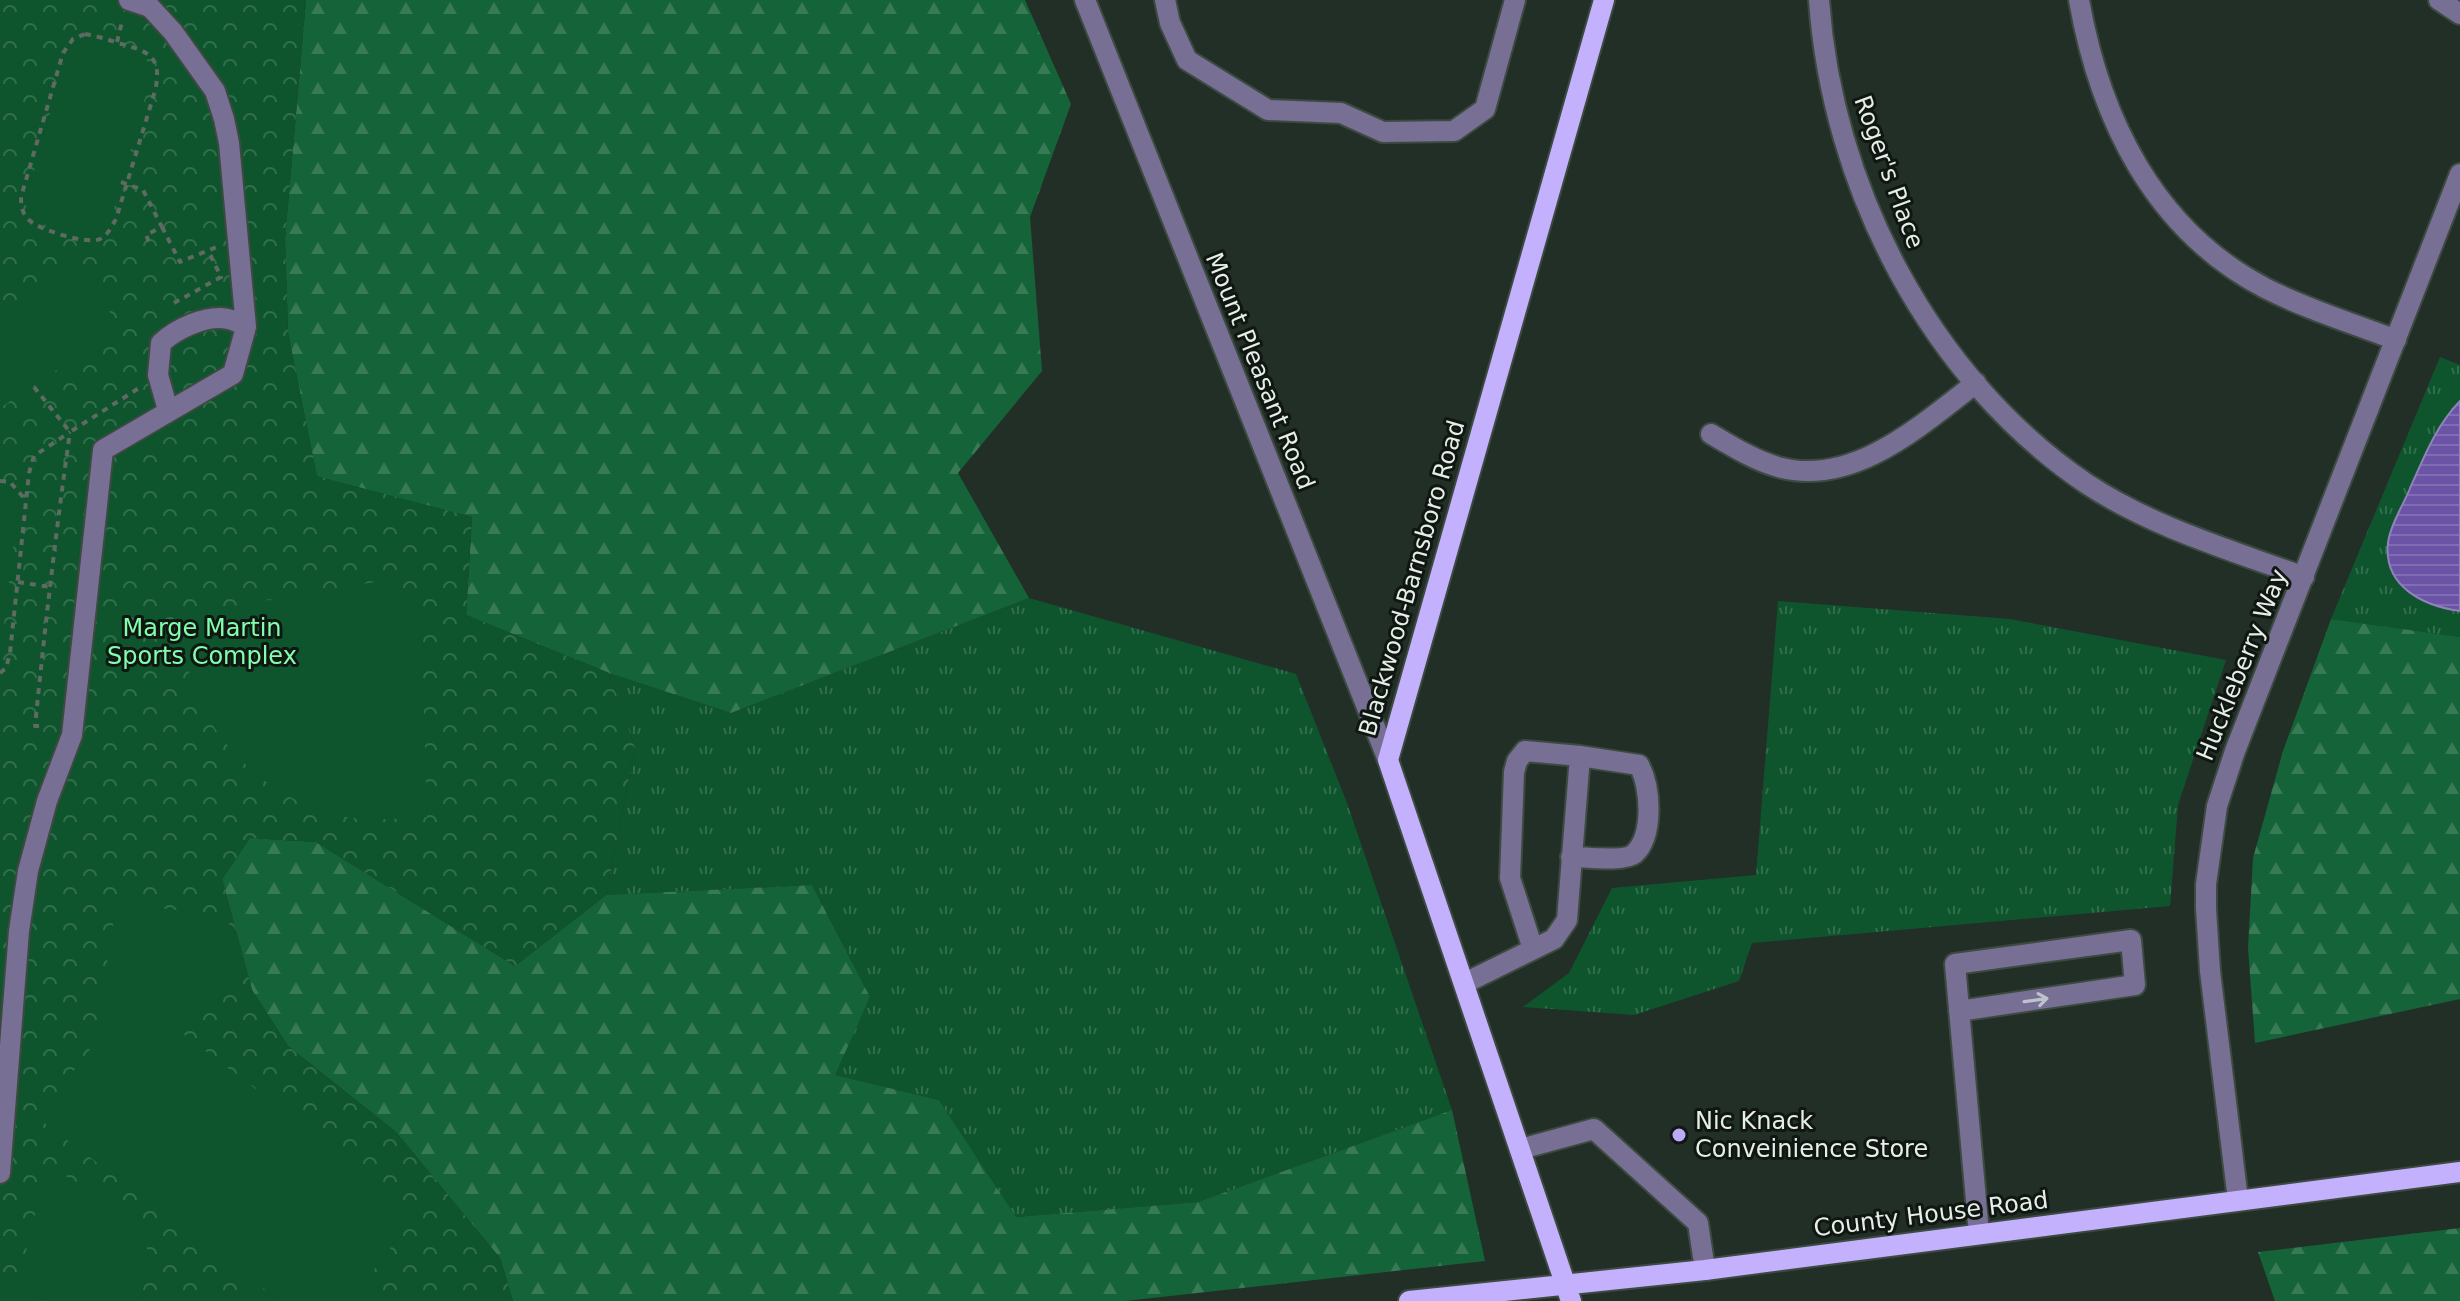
<svg xmlns="http://www.w3.org/2000/svg" width="2460" height="1301" viewBox="0 0 2460 1301" font-family="'DejaVu Sans',sans-serif">
<defs>
<pattern id="grass-tufts" width="24" height="20" patternUnits="userSpaceOnUse" patternTransform="scale(2)"><rect width="24" height="20" fill="#0e552e"/><path d="M3 7l-1-3M5 7V3M7 7l1-3M15 17l-1-3M17 17v-4M19 17l1-3" fill="none" stroke="#316e4c"/></pattern>
<pattern id="forest-firs" width="22" height="20" patternUnits="userSpaceOnUse" patternTransform="scale(2)"><rect width="22" height="20" fill="#156338"/><path d="M5 1l3.5 6h-7zM16 11l3.5 6h-7z" fill="#377a55"/></pattern>
<pattern id="park-crowns" width="20" height="18" patternUnits="userSpaceOnUse" patternTransform="scale(2)"><rect width="20" height="18" fill="#0e552e"/><path d="M2 6a3 3 0 1 1 6 0M12 15a3 3 0 1 1 6 0" fill="none" stroke="#316e4c"/></pattern>
<pattern id="water-rules" width="6" height="5" patternUnits="userSpaceOnUse" patternTransform="scale(2)"><rect width="6" height="5" fill="#6b53a6"/><path d="M0 2.5h6" fill="none" stroke="#806cb2"/></pattern>
</defs>
<rect width="100%" height="100%" fill="#222f26"/>
<!-- grass -->
<path fill="url(#grass-tufts)" d="M 2440,357 L 2460,365 L 2460,637 L 2331,619 Z
M 1029,598 L 1296,674 L 1347,803 L 1452,1110 L 1198,1202 L 1016,1217 L 939,1100 L 834,1075 L 870,997 L 812,885 L 606,895 L 635,748 L 609,673 L 731,713 Z
M 1778,601 L 2010,619 L 2226,660 L 2178,805 L 2170,906 L 1752,943 L 1739,981 L 1634,1015 L 1523,1007 L 1569,973 L 1612,888 L 1756,875 Z"/>
<!-- forest -->
<path fill="url(#forest-firs)" d="M 306,0 L 1025,0 L 1071,104 L 1030,217 L 1042,371 L 958,473 L 1029,598 L 731,713 L 609,673 L 466,615 L 472,517 L 317,477 L 288,333 L 285,238 Z
M 2331,619 L 2460,637 L 2460,999 L 2255,1043 L 2248,948 L 2253,858 L 2283,751 Z
M 250,838 L 316,842 L 515,966 L 606,895 L 812,885 L 870,997 L 835,1075 L 939,1100 L 1016,1217 L 1198,1202 L 1452,1110 L 1485,1261 L 1125,1301 L 513,1301 L 500,1258 L 396,1132 L 288,1046 L 252,990 L 222,879 Z
M 2460,1228 L 2460,1301 L 2275,1301 L 2258,1252 Z"/>
<!-- park -->
<path fill="url(#park-crowns)" d="M 0,0 L 306,0 L 285,239 L 288,333 L 317,476 L 472,517 L 466,615 L 609,673 L 635,748 L 606,895 L 515,966 L 316,842 L 250,838 L 222,879 L 252,990 L 288,1046 L 396,1132 L 500,1258 L 513,1301 L 0,1301 Z"/>
<!-- pitch -->
<path fill="#0e552e" d="M 91,40 L 140,55 L 146,59 L 152,73 L 111,219 C 99,248 59,228 36,222 L 25,204 L 67,52 L 78,41 Z
M 67,270 C 91,269 117,311 112,333 L 0,408 L 0,313 Z
M 0,485 L 4,485 L 17,497 L 18,508 L 0,658 Z
M 387,580 L 421,606 L 427,817 C 406,818 385,820 365,819 C 297,816 230,765 201,704 C 188,677 183,645 180,615 Z
M 126,904 L 224,916 C 234,930 244,951 239,970 C 231,998 200,1022 174,1027 L 418,1212 L 350,1301 L 280,1301 L 38,1118 L 114,1018 L 99,1011 L 115,914 Z
M 47,1167 C 82,1184 146,1215 149,1259 C 150,1273 143,1289 138,1301 L 52,1301 L 23,1293 L 18,1284 Z"/>
<!-- water -->
<path fill="url(#water-rules)" stroke="#9082ba" stroke-width="2" d="M 2460,401 L 2460,611 C 2424,606 2383,587 2388,543 C 2390,525 2404,504 2411,486 C 2425,455 2436,426 2460,401 Z"/>
<g fill="none" stroke-linecap="round" stroke-linejoin="round">
<!-- minor casing -->
<g stroke="#3d4a41" stroke-width="24">
<path id="minor" d="M 1085,0 L 1388,760
M 1165,0 L 1170,23 L 1187,60 L 1268,110 L 1341,113 L 1383,132 L 1454,131 L 1485,109 L 1515,0
M 1819,0 C 1832,187 1930,378 2087,484 C 2152,527 2231,550 2304,577
M 2079,0 C 2100,119 2154,230 2265,288 C 2306,309 2352,323 2396,340
M 2439,0 L 2460,14
M 168,410 L 158,375 L 161,343 C 176,329 207,314 228,319 C 234,320 241,324 246,327
M 1711,434 C 1733,447 1754,460 1778,467 C 1853,488 1921,425 1976,383
M 1571,857 C 1585,857 1624,862 1634,854 C 1654,836 1651,787 1639,765 L 1580,756
M 1465,983 L 1554,939 L 1567,920 L 1580,756 L 1525,751 L 1517,761 L 1514,772 L 1510,878 L 1533,949
M 1959,1011 L 2135,985 L 2131,940 L 1955,964 L 1979,1234
M 1521,1149 L 1594,1129 L 1698,1223 L 1705,1270
M 0,1173 L 19,931 L 28,871 L 47,801 L 72,735 L 103,450 L 233,374 L 246,327 L 229,143 L 224,119 L 215,91 L 173,32 L 150,7 L 129,0
M 2238,1200 L 2210,971 L 2206,909 L 2206,884 L 2217,806 L 2235,751 L 2460,174"/>
</g>
<!-- major casing -->
<g stroke="#3d4a41" stroke-width="24">
<path id="major" d="M 1409,1301 L 1705,1270 L 2460,1172
M 1571,1301 L 1388,760 L 1604,0"/>
</g>
<!-- path -->
<path stroke="#5e6a62" stroke-width="4" stroke-dasharray="6 6" stroke-linecap="butt" d="M 85,34 C 96,36 107,39 118,43 C 148,51 163,56 155,91 L 116,219 C 112,226 108,235 100,239 C 88,245 39,230 29,220 C 22,213 21,207 21,197 L 63,53 L 73,39 Z
M 117,42 L 122,22 L 125,22
M 121,182 L 143,190 L 162,227 L 146,235 L 149,242
M 162,227 L 180,262 L 219,246
M 174,303 L 221,277 L 208,250
M 34,387 L 70,432 L 139,388
M 0,481 L 10,482 L 24,498
M 18,582 L 50,587
M 0,673 L 6,668 L 10,653 L 29,473 L 34,456 L 70,432
M 39,726 L 35,726 C 45,627 56,530 70,432"/>
<!-- minor -->
<use href="#minor" stroke="#776f94" stroke-width="20"/>
<!-- major -->
<use href="#major" stroke="#c4b1fe" stroke-width="20"/>
</g>
<!-- one-way arrows -->
<defs><path id="oneway-shaft" d="M-6 0H5M1.5-3L5.5 0L1.5 3" fill="none" stroke-width="1.6" stroke-linecap="round" stroke-linejoin="round" transform="scale(2)"/></defs>
<use stroke="#bec2ca" href="#oneway-shaft" transform="translate(2036 1000) rotate(-8)"/>
<!-- markers -->
<circle fill="#bcaaf6" stroke="#101611" stroke-width="3" cx="1679" cy="1135" r="8"/>
<g text-anchor="middle" dominant-baseline="central" stroke-width="6" stroke-linejoin="round" paint-order="stroke">
<!-- street labels -->
<g font-size="24" fill="#e5eee7" stroke="#101611">
<text transform="translate(1889 172) rotate(70)">Roger's Place</text>
<text transform="translate(1260 371) rotate(68)">Mount Pleasant Road</text>
<text transform="translate(1412 578) rotate(-74)">Blackwood-Barnsboro Road</text>
<text transform="translate(2242 665) rotate(-68)">Huckleberry Way</text>
<text transform="translate(1931 1214) rotate(-7)">County House Road</text>
</g>
<!-- park labels -->
<g font-size="24" fill="#81fdad" stroke="#101611">
<text x="202" y="628">Marge Martin<tspan x="202" dy="28">Sports Complex</tspan></text>
</g>
<!-- poi labels -->
<g font-size="24" fill="#e5eee7" stroke="#101611" text-anchor="start">
<text x="1695" y="1121">Nic Knack<tspan x="1695" dy="28">Conveinience Store</tspan></text>
</g>
</g>
</svg>
